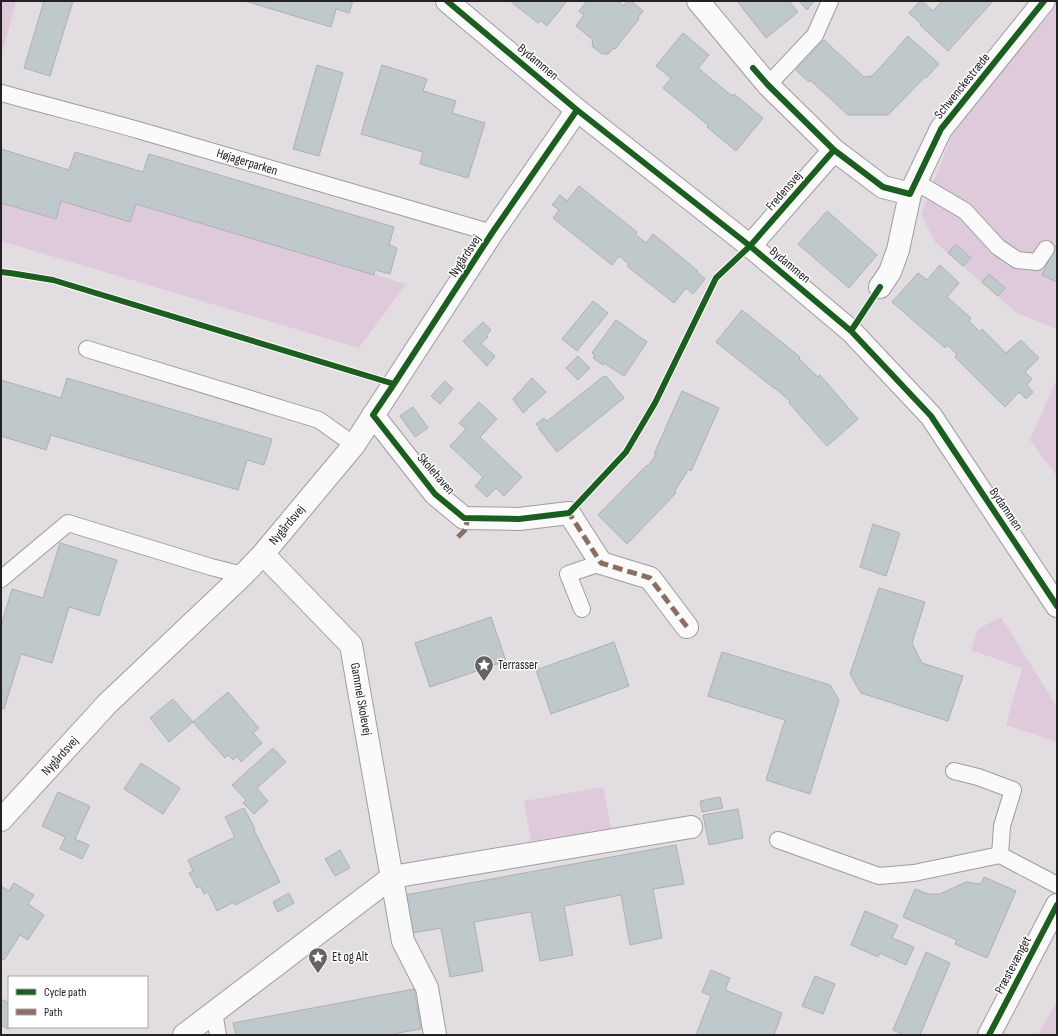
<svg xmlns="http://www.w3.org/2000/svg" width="1058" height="1036" viewBox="0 0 1058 1036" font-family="'Sofia Sans Condensed',sans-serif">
<rect width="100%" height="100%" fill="#e2dde1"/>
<!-- green -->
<path fill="#decada" d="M 1,1 L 16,1 L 1,57 Z
M 1057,5 L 1057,329 L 1017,313 L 935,242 L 921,214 L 954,130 Z
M 61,201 L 130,222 L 136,204 L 406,284 L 359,348 L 1,241 L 1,203 L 55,219 Z
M 1057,379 L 1057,476 L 1030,440 Z
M 1001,617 L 1057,707 L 1057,742 L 1006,725 L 1022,668 L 971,650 L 978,629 Z
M 603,787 L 611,828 L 531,841 L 524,801 Z
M 1057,1001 L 1057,1035 L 1038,1035 Z"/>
<!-- building -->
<path fill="#bfc8ca" stroke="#b0afb1" d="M 44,1 L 73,1 L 50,76 L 24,68 Z
M 245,1 L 353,1 L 349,13 L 336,9 L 331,27 Z
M 510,1 L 567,1 L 547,26 L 541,21 L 538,23 Z
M 587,1 L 618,1 L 624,6 L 627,1 L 631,1 L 643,11 L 638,17 L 639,19 L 615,49 L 614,48 L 608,54 L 602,54 L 593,47 L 592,41 L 593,40 L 576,26 L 584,15 L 579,11 Z
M 737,1 L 789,1 L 798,12 L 766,38 Z
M 799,1 L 814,1 L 807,10 Z
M 920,1 L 922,1 L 933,11 L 942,1 L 993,1 L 948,51 L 920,25 L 921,24 L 909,13 Z
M 683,33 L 709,55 L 698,68 L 732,96 L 734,94 L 763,118 L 736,151 L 707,127 L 708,125 L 663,88 L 671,78 L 656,66 Z
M 908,36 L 939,64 L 926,78 L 925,77 L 888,115 L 848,115 L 810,80 L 809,82 L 796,70 L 824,40 L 864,77 L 872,76 L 897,49 L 897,48 Z
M 317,65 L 343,73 L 319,156 L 293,149 Z
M 382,65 L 427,79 L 423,91 L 456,101 L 452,113 L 485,123 L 468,178 L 420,164 L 423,152 L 361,134 Z
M 1,149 L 69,170 L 75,152 L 143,172 L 149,154 L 394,227 L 389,245 L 397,248 L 390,274 L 375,270 L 374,275 L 136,204 L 130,222 L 61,201 L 56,219 L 1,203 Z
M 579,186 L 637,232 L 635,234 L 646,243 L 653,234 L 698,271 L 697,272 L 705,279 L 693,294 L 686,288 L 674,303 L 627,266 L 629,264 L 619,256 L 612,265 L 553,218 L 559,210 L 552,205 L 560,195 L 567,201 Z
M 827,211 L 877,255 L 849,288 L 798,244 Z
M 1057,243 L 1057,282 L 1042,275 Z
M 956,244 L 971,258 L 963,266 L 948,253 Z
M 940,265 L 959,283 L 947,297 L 971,318 L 969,321 L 980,332 L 982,329 L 1006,353 L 1021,340 L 1039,358 L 1025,372 L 1032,379 L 1027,385 L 1033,392 L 1026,399 L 1019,392 L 1005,407 L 955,357 L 957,354 L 947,345 L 945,348 L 892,302 L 918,273 L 927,280 Z
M 989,274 L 1005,288 L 998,296 L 982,282 Z
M 593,301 L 608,313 L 577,351 L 562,339 Z
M 742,310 L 800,357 L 799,359 L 818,377 L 820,375 L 858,419 L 827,446 L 789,403 L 790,401 L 775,388 L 775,389 L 716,342 Z
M 616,320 L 647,342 L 624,376 L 604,363 L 603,365 L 593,358 L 595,355 L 592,353 Z
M 483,322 L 491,330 L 486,336 L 488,337 L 481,344 L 495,356 L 487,366 L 463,341 Z
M 578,356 L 590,368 L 578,380 L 566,368 Z
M 604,376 L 607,377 L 624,398 L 557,452 L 539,429 L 540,428 L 536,424 L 544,418 L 547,421 Z
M 67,378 L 272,439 L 264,465 L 247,460 L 238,490 L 51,435 L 46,450 L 1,436 L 1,380 L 61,398 Z
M 532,378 L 546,392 L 523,413 L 513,399 Z
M 445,381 L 453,389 L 440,404 L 431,396 Z
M 682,391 L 719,408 L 691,471 L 689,469 L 679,484 L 675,491 L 676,493 L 627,544 L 598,515 L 647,465 L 648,466 L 656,455 L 654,454 Z
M 479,402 L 497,419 L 480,437 L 522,477 L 504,496 L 496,488 L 487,497 L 475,486 L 483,477 L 450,446 L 466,429 L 459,423 Z
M 413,407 L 428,428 L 415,437 L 400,416 Z
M 873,524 L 900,533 L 886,576 L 860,567 Z
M 60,543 L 117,560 L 99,616 L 69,607 L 52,663 L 21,654 L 4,709 L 1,708 L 1,626 L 12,589 L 43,598 Z
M 879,588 L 925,602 L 912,643 L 922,663 L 963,676 L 948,721 L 861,693 L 850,674 Z
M 491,617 L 506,661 L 430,687 L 415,643 Z
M 614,642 L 629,686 L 551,714 L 536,670 Z
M 722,652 L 830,685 L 839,700 L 810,794 L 766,780 L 785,720 L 708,696 Z
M 228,692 L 259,728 L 253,733 L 262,743 L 241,762 L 237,756 L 233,760 L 228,755 L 225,758 L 193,722 Z
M 173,699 L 193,722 L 169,742 L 150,718 Z
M 273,748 L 286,762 L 257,788 L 268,801 L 254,814 L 243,803 L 246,800 L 232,785 Z
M 141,763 L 180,788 L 163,814 L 124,789 Z
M 58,792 L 90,806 L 75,839 L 89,845 L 82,859 L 60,849 L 65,837 L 42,826 Z
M 720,797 L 723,808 L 702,812 L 700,801 Z
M 244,808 L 255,829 L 254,830 L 280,882 L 235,905 L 234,902 L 217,911 L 208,892 L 204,894 L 200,886 L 197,888 L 189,873 L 193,871 L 188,860 L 235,837 L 225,817 Z
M 738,809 L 743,838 L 709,845 L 703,815 Z
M 676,845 L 684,884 L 653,889 L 662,938 L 630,945 L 621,895 L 564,906 L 573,955 L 540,961 L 531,912 L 474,922 L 483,971 L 450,977 L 441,928 L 412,933 L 405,895 Z
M 340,850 L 350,868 L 335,876 L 325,859 Z
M 984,877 L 1016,891 L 987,958 L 955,944 L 957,940 L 903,917 L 915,889 L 928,894 L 940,894 L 966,882 L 981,884 Z
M 14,883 L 34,895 L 28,904 L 44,915 L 28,940 L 20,935 L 4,960 L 1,958 L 1,886 L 9,891 Z
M 289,893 L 294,903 L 278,912 L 273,902 Z
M 865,911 L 898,925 L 892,938 L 914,947 L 906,965 L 880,953 L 878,957 L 851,945 Z
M 926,952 L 950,963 L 920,1035 L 904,1035 L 893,1030 Z
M 711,970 L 730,978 L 725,990 L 782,1013 L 774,1035 L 696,1035 L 711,996 L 702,992 Z
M 815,976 L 835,984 L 823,1014 L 802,1006 Z
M 414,989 L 421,1029 L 393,1034 L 393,1035 L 236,1035 L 233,1023 Z
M 1,999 L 9,1003 L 9,1027 L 8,1029 L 1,1025 Z"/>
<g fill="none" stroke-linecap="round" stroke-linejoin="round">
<!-- service casing -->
<g stroke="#9f9c9e" stroke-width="18">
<path id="service" d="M 768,85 L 815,35 L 830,1
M 1,93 C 47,106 93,117 138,130 C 256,164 374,199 492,233
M 916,182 L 965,211 L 998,247 L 1017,260 L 1037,262 L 1046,249
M 87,349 L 319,420 L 354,445
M 1,579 L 68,523 L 211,567 L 243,575
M 582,609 L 568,574 L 601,563
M 954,771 L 978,777 L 1013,790 L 1002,826 L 1000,855
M 778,840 L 879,876 L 914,873 L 1000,855 L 1057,885
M 214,1013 L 218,1035"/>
</g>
<!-- minor casing -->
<g stroke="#9f9c9e" stroke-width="24">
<path id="minor" d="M 698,1 L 768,85 L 834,150 L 883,187 L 910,194
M 750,246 L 834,150
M 880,287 L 890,272 L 898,250 L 910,194 L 941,129 L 1044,1
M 373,415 L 435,494 L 464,518 L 519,519 L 569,513 L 601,563 L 650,578 L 687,627
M 263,554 L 351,645 L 403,941 L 427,988 L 435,1035
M 1,820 L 107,704 L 243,575 L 263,554 L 354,445 L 492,233 L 577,110
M 184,1035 L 392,877 L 691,827"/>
</g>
<!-- tertiary casing -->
<g stroke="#9f9c9e" stroke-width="24">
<path id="tertiary" d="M 447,1 L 577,110 L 750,246 L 851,331 L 931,416 L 1057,606
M 989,1035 L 1057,905"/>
</g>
<!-- service -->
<use href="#service" stroke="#fbfafa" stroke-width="16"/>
<!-- minor -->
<use href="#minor" stroke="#fbfafa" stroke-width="22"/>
<!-- tertiary -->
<use href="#tertiary" stroke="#fbfafa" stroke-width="22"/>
<!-- quiet -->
<path stroke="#8d6e63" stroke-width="5" stroke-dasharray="10 5" stroke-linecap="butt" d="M 566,514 L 569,513 L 601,563 L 650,578 L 687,627
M 458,537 L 465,530 L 468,518"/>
<!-- cycleway casing -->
<g stroke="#fff" stroke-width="8">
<path id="cycleway" d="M 447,1 L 577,110 L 750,246 L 851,331 L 931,416 L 1057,606
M 753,68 L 768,85 L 834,150 L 883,187 L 910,194 L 941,129 L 1044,1
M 577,110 L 492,233 L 394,384 L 373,415 L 435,494 L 464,518 L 519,519 L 569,513 L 626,452 L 655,403 L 716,278 L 750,246 L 834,150
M 1,272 L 10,273 L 53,280 L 394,384
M 851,331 L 880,287
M 989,1035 L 1057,905"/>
</g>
<!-- cycleway -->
<use href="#cycleway" stroke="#1b5e20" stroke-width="6"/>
</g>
<!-- icons -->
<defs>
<g id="sight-pin" transform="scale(1)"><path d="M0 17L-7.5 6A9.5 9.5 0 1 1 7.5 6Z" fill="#666365" stroke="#fff"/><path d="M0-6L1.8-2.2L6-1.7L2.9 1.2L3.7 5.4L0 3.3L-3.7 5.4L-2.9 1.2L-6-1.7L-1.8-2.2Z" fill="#fff"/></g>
</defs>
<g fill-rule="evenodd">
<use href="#sight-pin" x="484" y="665"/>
<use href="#sight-pin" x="318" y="957"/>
</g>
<g text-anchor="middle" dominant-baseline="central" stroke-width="3" stroke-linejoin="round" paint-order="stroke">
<!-- street labels -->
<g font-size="13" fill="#232122" stroke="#fff">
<text transform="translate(538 62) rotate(40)">Bydammen</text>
<text transform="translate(962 86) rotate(-51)">Schwenckestræde</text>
<text transform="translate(247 162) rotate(17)">Højagerparken</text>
<text transform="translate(784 191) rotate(-49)">Fredensvej</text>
<text transform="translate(465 256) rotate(-57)">Nygårdsvej</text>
<text transform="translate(790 265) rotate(40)">Bydammen</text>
<text transform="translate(436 474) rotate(49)">Skolehaven</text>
<text transform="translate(1006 509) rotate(56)">Bydammen</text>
<text transform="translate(287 525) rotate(-50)">Nygårdsvej</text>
<text transform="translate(361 699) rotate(80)">Gammel Skolevej</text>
<text transform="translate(60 756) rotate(-48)">Nygårdsvej</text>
<text transform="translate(1013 965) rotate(-62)">Præstevænget</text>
</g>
<!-- poi labels -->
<g font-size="13" fill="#232122" stroke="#fff" text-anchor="start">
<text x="498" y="665">Terrasser</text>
<text x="332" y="957">Et og Alt</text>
</g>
</g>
<!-- border -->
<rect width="1058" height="1036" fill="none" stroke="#232122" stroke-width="4"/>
<!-- legend -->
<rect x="8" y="976" width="140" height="52" fill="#ffffff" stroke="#a7a6a7"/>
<rect x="16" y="989" width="20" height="6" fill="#1b5e20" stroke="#a7a6a7"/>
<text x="44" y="996" font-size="12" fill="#232122">Cycle path</text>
<rect x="16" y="1009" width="20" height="6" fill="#8d6e63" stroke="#a7a6a7"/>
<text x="44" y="1016" font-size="12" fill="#232122">Path</text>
</svg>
